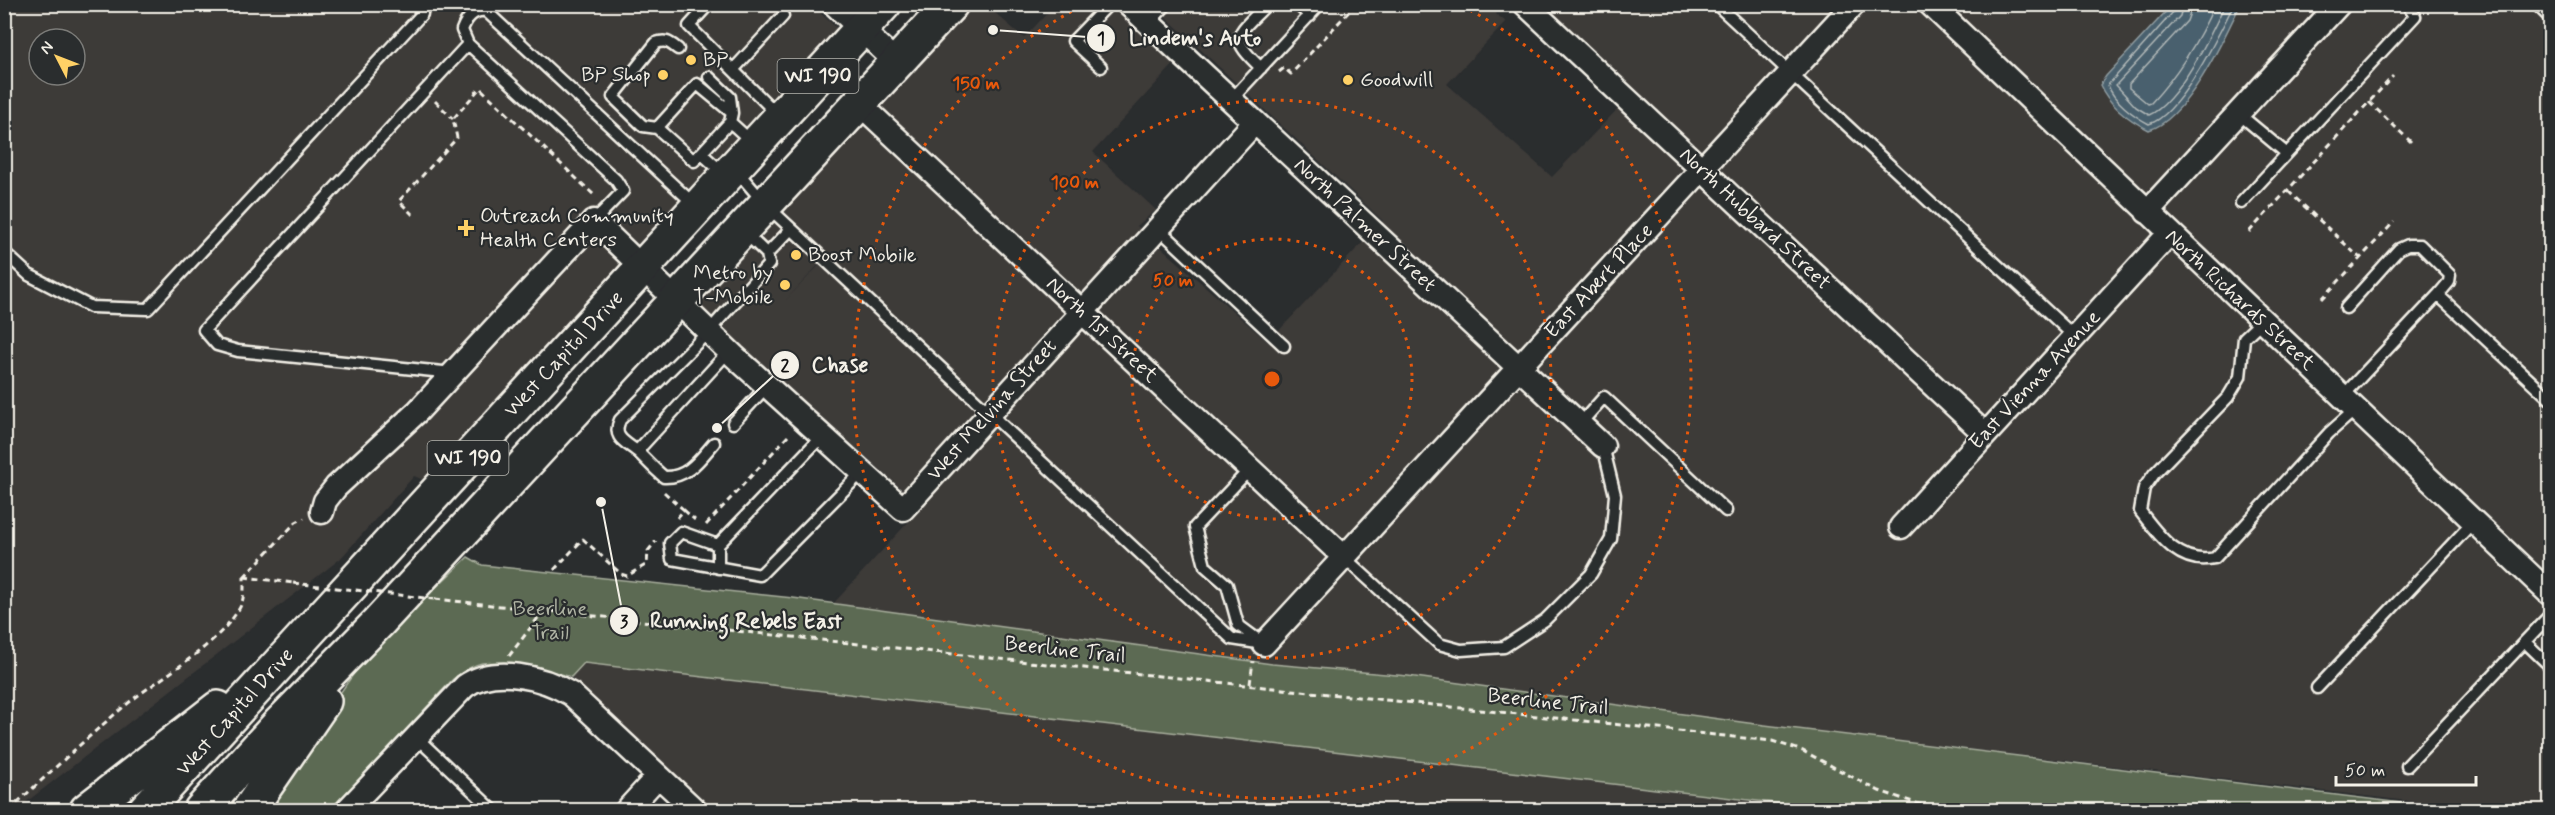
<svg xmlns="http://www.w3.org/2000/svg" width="2555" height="815" viewBox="0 0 2555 815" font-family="Mynerve,sans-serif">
<rect width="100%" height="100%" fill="#2a2d2e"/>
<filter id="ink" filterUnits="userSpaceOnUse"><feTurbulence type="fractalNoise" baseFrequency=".0167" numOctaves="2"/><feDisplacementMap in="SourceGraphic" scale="12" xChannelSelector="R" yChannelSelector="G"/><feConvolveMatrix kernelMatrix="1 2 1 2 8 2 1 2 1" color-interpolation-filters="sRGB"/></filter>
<g filter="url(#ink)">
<!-- built -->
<path fill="#3d3a38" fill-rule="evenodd" d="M 810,4 L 838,29 L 761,109 L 775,123 L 441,487 L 414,476 L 340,559 L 16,810 L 5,810 L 5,5 ZM 39,39 L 75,39 L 75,75 L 39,75 Z
M 961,5 L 986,5 L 1024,38 L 1055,5 L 1113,5 L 1174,64 L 1093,152 L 1156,210 L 1137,226 L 1268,342 L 1383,221 L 1153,5 L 1503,5 L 1496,14 L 1506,22 L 1447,84 L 1552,177 L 1635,91 L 1541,5 L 2550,5 L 2550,810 L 2483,810 L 1748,723 L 1272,664 L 833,604 L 922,507 L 742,347 L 676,301 L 766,205 L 824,259 L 785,301 L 827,257 L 777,210 Z
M 583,663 L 1760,801 L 1834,810 L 712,810 L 571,677 Z"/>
<!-- green -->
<path fill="#5c6a52" stroke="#a8ae9d" stroke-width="1.5" d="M 468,557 L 482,565 L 793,598 L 1272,664 L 1408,676 L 1748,723 L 2459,810 L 1834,810 L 584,663 L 571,677 C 556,671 497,660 482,663 C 471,665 461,673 453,679 L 343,797 L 334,810 L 259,810 L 361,663 L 409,613 Z"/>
<!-- water -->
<path fill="#4a616e" stroke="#8e9b9f" stroke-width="1.5" d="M 2172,5 L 2240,5 C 2224,39 2187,119 2149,130 C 2129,120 2109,105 2100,85 L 2106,76 Z"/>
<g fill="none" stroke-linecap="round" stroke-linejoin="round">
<!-- shore -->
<path stroke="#b0b7b7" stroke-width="1.5" d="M 2176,4 L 2174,11 L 2108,85 C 2113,101 2134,116 2149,124 C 2180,116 2220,32 2234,4
M 2183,4 L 2180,16 L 2116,85 L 2136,107 L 2149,115 C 2178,103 2212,33 2225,4
M 2193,4 L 2187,21 L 2129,84 L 2129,88 L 2148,104 L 2151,103 C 2179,73 2198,42 2215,4"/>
<!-- lane casing -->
<g stroke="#f4f1e8" stroke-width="15">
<path id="lane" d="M 709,4 L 689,26 L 778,115
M 1297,4 L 1310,16
M 1716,4 L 2075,337
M 2536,4 L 2550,18
M 1148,24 L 1167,4
M 468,44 L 462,30 C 466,19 474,9 486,11 L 696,206
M 1101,67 L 1073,41 L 1109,4
M 1261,68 C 1226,35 1238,35 1267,4
M 733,70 L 783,16
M 709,77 L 730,97 L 732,113
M 697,84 L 732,113 L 730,122 L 694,161 L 657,128 Z
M 1231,100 L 1320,4
M 2239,114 L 2286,153
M 730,122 L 752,142
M 657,128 L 643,126 L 613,97 L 656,43 C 666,39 670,43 678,49
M 701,153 L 723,173
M 736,170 L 766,205 L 1232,639 L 1264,644
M 2241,203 L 2415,16 L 2407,4
M 1158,228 L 1284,346
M 4,252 L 29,275 L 91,307 L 148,309 L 422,14 L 422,4
M 767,254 L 791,229
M 2346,308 L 2399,249 L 2408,245 L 2420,245 L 2450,275 L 2449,282 L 2438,295
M 2262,321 L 2244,338 L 2240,377 L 2228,397 L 2154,474 L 2144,488 L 2140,511 C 2159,536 2180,566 2215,558 L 2329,433 L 2356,409
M 453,373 L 238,351 L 217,345 L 204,330 L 468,44 L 616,180 L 623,191 L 594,221
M 2343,396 L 2438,295 L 2550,399
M 733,423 L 767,386
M 1580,424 L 1604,397 L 1726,511
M 822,436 L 718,545 L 681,532 L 670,543 L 672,559 L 760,575 L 862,472
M 714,443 C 700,459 688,478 664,477 C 655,470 647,461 639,453 C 628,443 611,439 620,420 L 708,332 L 769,264 L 767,254 L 743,231
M 640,454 L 640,448 L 729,351
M 1251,468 L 1195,527 L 1205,566 L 1227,585 L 1238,625 L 1261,642
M 718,545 L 718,568
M 1344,557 L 1439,644 L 1461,650 L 1504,647 L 1545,620 L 1591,574 L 1611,539 L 1615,495 L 1603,446
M 2525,642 L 2550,666
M 2317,688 L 2474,521
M 416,737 L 493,810
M 2407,766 L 2550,615"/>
</g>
<!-- street casing -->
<g stroke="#f4f1e8" stroke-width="27">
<path id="street" d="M 834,4 L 897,63
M 1128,4 L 1603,446
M 1525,4 L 1985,434
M 1930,4 L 2550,594
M 860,104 L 1344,557
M 2147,212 L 2339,4
M 322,512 L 325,501 L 336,487 L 418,411 L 594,221 L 734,356 L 903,509 L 1255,122
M 1901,527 L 2169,234
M 1264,644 L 1854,4
M 347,810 L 465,686 C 494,665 543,677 571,694 L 695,810
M 627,810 L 658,776"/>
</g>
<!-- primary casing -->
<g stroke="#f4f1e8" stroke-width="38">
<path id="primary" d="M 87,810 L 218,708
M 145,810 L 884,4
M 201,810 L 279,724 L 378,623 L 951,4
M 249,810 L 324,701"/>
</g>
<!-- path -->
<path stroke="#f4f1e8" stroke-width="3" stroke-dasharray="6 4.5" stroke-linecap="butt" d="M 1279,72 L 1284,68 L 1291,74 L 1356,4
M 435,101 L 453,119
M 2369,102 L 2411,142
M 2288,191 L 2360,258
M 413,215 L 399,201 L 457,138 L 453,119 L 480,88 L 594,195
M 2249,232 L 2393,76
M 2322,299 L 2394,222
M 664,492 L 684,510 L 676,519
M 684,510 L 695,520
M 706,525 L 788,436
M 554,570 L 583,539 L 621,574 L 627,576 L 647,564 L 648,551 L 656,541
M 244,577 L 296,522 L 304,518
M 244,577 L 293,583
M 435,599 L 1772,741 L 1803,751 L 1879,791 L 1919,804 L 1974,810
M 509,656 L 544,610
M 1250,684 L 1253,661
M 9,810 C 50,773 89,735 132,700 C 166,674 213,648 237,612 C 245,601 244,590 244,577"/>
<!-- lane -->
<use href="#lane" stroke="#2a2d2e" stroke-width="10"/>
<!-- street -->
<use href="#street" stroke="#2a2d2e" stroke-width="22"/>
<!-- primary -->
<use href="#primary" stroke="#2a2d2e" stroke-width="33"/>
<!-- path-bridge -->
<path stroke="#f4f1e8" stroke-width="3" stroke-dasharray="6 4.5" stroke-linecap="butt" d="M 293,583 L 434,599"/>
</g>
</g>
<!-- distance rings -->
<g fill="none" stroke="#e8590c" stroke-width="3" stroke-dasharray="3 6">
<circle cx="1272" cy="379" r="140"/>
<circle cx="1272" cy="379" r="279"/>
<path d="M1462 6A419 419 0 1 1 1082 6"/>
</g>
<!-- markers -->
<g fill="#ffd166" stroke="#2a2d2e" stroke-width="2">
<circle cx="691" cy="60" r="6"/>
<circle cx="663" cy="75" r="6"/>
<circle cx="1348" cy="80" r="6"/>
<path d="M463 219h6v6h6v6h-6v6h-6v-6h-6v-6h6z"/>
<circle cx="796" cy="255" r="6"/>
<circle cx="785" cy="285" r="6"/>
</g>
<g text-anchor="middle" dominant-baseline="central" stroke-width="4.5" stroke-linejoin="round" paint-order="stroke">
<!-- shield labels -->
<g fill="#2a2d2e" stroke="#b7b6b0" stroke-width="1.5">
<rect x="777.5" y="59" width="81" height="34" rx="4.5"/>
<rect x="427.5" y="441" width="81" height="34" rx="4.5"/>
</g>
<g font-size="20" font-weight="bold" fill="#f4f1e8">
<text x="818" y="76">WI 190</text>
<text x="468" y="458">WI 190</text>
</g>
<!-- poi labels -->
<g font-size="21" fill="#f4f1e8" stroke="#2a2d2e" text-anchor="start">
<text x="703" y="60">BP</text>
<text x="651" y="75" text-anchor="end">BP Shop</text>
<text x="1360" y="80">Goodwill</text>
<text x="480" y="216">Outreach Community<tspan x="480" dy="24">Health Centers</tspan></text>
<text x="808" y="255">Boost Mobile</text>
<text x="773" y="273" text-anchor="end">Metro by<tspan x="773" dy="24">T-Mobile</tspan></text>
</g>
<!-- street labels -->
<g font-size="21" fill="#f4f1e8" stroke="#2a2d2e">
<text transform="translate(1755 219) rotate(43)">North Hubbard Street</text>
<text transform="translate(1365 225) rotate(43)">North Palmer Street</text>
<text transform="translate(1599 281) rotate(-47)">East Abert Place</text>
<text transform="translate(2240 300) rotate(43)">North Richards Street</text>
<text transform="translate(1102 330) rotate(43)">North 1st Street</text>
<text transform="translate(564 354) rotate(-47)">West Capitol Drive</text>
<text transform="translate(2035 380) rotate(-47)">East Vienna Avenue</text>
<text transform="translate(992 410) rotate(-48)">West Melvina Street</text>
<text transform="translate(1065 650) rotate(6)">Beerline Trail</text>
<text transform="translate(1548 702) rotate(6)">Beerline Trail</text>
<text transform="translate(235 712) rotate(-48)">West Capitol Drive</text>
</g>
<!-- park labels -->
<g font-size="21" fill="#b0b4a4" stroke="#2a2d2e">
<text x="550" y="609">Beerline<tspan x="550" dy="24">Trail</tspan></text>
</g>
</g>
<circle cx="1272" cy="379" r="9" fill="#e8590c" stroke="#2a2d2e" stroke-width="3"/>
<g font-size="18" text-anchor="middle" font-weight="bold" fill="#e8590c" stroke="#2a2d2e" stroke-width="4.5" stroke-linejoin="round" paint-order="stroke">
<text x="976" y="89">150 m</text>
<text x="1075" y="188">100 m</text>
<text x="1173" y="286">50 m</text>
</g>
<!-- callouts -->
<path fill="none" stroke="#f4f1e8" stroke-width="2" d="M993 30L1101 38M717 428L785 365M601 502L624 621"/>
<g fill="#f4f1e8" stroke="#2a2d2e" stroke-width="2">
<circle cx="993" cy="30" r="6"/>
<circle cx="717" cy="428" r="6"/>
<circle cx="601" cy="502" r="6"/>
<circle cx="1101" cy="38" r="15"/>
<circle cx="785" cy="365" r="15"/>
<circle cx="624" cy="621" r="15"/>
</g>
<g font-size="18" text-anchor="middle" font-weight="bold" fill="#111">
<text x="1101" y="44">1</text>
<text x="785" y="371">2</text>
<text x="624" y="627">3</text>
</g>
<g font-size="22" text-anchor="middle" font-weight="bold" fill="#f4f1e8" stroke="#2a2d2e" stroke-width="4.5" stroke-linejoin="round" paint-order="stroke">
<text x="1195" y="45">Lindem's Auto</text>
<text x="840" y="372">Chase</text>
<text x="746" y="628">Running Rebels East</text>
</g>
<!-- margin -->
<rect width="2555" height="815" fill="none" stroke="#2a2d2e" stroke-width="24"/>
<rect x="12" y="12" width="2531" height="791" fill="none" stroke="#f4f1e8" stroke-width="2" filter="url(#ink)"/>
<!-- north arrow -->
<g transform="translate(57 57) rotate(312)"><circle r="28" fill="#2a2d2e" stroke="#7b7b78" stroke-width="1.5"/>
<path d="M0-4.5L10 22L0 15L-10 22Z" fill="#ffd166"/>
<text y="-9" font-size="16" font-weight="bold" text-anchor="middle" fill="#f4f1e8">N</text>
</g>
<!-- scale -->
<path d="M2336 776v9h140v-9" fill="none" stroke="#f4f1e8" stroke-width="3"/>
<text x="2345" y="776" font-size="18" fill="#f4f1e8" stroke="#2a2d2e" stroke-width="4.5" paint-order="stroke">50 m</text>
</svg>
